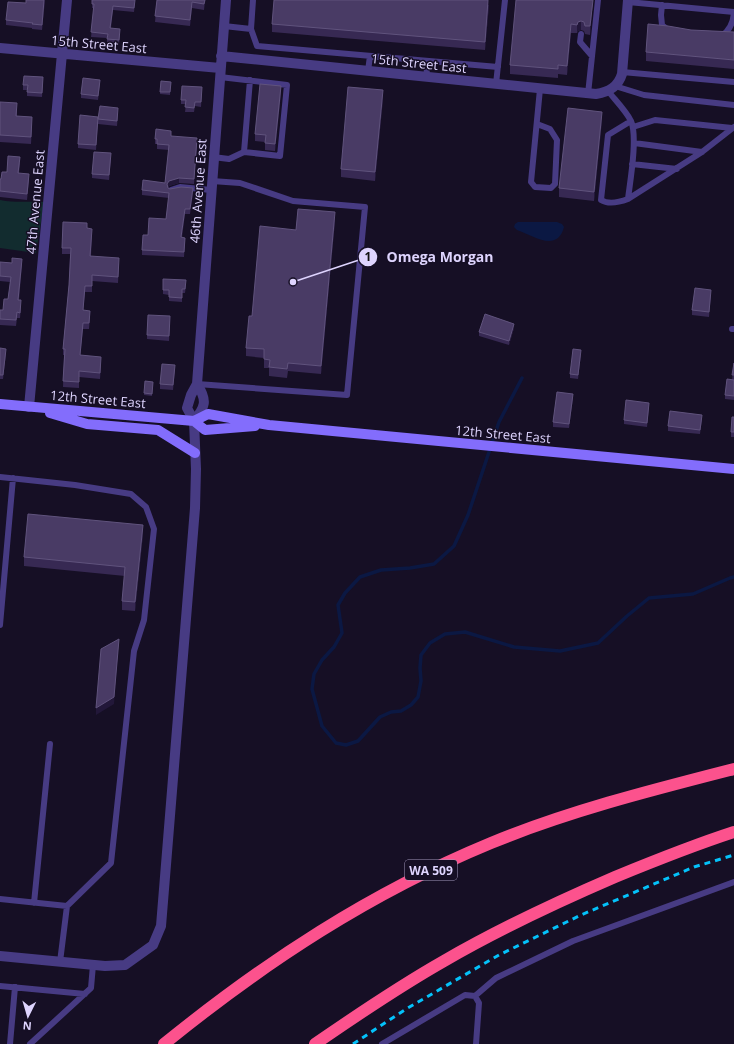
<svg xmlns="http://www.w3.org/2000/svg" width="734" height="1044" viewBox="0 0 734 1044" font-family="'Open Sans',sans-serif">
<rect width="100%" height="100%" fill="#160f25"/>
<!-- green -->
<path fill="#122c2f" d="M 0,200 C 15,203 28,201 44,202 L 36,253 L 0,248 Z"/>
<!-- water -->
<path fill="#0b1843" d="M 518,222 L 557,222 L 562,224 L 564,227 C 557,253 534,236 517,230 L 514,227 L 515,224 Z"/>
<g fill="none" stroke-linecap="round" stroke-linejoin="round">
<!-- stream -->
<path stroke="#0b1843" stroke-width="3.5" d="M 522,378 L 499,422 L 468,515 L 454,546 L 434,564 L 410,568 L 381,570 L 360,577 L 345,593 L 338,605 L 342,633 L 334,647 L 322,660 L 314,674 L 312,689 L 322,726 L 336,743 L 346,745 L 358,741 L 380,717 L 391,712 L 401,711 L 411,705 L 418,697 L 421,681 L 420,668 L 421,655 L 430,643 L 445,634 L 465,632 L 514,647 L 560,651 L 598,643 L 627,616 L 649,598 L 693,594 L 730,578 L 734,577"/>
<!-- lane -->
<path stroke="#473b83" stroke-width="6" d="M 253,0 L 251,29 L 257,46 L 498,67
M 628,2 L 734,12
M 662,5 L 661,15 L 662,25 L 668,30
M 224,26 L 251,29
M 581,34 L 580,42 L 592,56
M 721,36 C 730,31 733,23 734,13
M 368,71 L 370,56
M 622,72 L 734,82
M 220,77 L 287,85 L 280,156 L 244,152 L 250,80
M 426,77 L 428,61
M 496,84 L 505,0
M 615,86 L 644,95 L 734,105
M 608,91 C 616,101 626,111 631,121 C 638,137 630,182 628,199
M 588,94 L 598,0
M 631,121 L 608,135 L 601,200 C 609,205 620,202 628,199 L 702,152 L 734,127
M 537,124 L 550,129 L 557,140 L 555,184 L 551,188 L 535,187 L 531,182 L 540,89
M 633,127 L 655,120 L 732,128
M 634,143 L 702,152
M 213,157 L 229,159 L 244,152
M 632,164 L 677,169
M 171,190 L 180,187 L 211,190
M 732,329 L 734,329
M 197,384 L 347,395 L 365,207 L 293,201 L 240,183 L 212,181
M 0,477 L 75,485 L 131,494 L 146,507 L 154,529 L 144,620 L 134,651 L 111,863 L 67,906 L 0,899
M 0,625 L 13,478
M 34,903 L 50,744
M 60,962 L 67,906
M 0,986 L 85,994
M 475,996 L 496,978 L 573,941 L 734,882
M 10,1044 L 15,987
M 30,1044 L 91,988 L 93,965
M 382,1044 L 465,995 L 475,996 L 479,1003 L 476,1044"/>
<!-- street -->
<path stroke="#473b83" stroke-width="10" d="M 0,48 L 220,68
M 221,56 L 596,94 C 609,92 618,87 622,74 L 628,0
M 29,407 L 67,0
M 194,421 C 205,407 208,401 197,384
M 0,956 L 105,966 L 125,965 L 153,945 L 161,926 L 195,508 L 196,469 L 194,421 L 187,408 L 191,395 L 197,384 L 226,0"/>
<!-- secondary -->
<path stroke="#836dfc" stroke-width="10" d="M 0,404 L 194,421 L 205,430 L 255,426
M 50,413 L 87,424 L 158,430 L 195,453
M 194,421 L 208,414 L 269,425 L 734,469"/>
<!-- highway -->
<path stroke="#fc528d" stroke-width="12" d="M 164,1044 C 265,962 370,893 491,843 C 569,811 652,790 734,769
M 315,1044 C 357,1015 400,986 444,961 C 499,929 557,902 615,877 C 654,861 694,845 734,832"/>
<!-- rail -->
<path stroke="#04c2fa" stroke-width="3" stroke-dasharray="6 5" stroke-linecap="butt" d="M 353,1044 L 406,1009 L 499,955 L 581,915 L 694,867 L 734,855"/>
</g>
<!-- wall -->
<path fill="#372953" d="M 45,0 L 42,30 L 32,29 L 32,28 L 6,25 L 6,20 L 26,3 Z
M 157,0 L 205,0 L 204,10 L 192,8 L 190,26 L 155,22 Z
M 593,0 L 590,35 L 585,34 L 584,31 L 581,30 L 578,31 L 577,33 L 571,33 L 567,75 L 558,74 L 558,78 L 510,74 L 510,65 Z
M 135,3 L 134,12 L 113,10 L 111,28 L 120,34 L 119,45 L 107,43 L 107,38 L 91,37 L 94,8 L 92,8 L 92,4 Z
M 489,5 L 485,50 L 272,32 L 272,24 Z
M 691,30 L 734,32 L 734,69 L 646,61 L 646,52 Z
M 43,81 L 42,97 L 27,96 L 27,90 L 23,90 L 23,85 Z
M 161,81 L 171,82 L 170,95 L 160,94 Z
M 100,84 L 98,100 L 81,98 L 81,94 Z
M 202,92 L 201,107 L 195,106 L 194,112 L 185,112 L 186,104 L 181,104 L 181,100 Z
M 281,93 L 275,151 L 265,150 L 265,142 L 255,141 L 255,134 Z
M 383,99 L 375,181 L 341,177 L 341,169 Z
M 0,102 L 17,110 L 17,116 L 32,124 L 31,144 L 0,142 Z
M 118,113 L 117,126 L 98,124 L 98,119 Z
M 602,120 L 594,201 L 559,197 L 559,188 Z
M 98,121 L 96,150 L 78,148 L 78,144 Z
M 171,136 L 197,143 L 194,184 L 179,183 L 169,186 L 168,188 L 170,189 L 193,193 L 190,214 L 185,214 L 182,237 L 185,243 L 184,257 L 142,255 L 142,250 L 148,235 L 166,219 L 169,198 L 142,195 L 142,190 L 165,183 L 169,150 L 157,149 L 157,144 L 155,144 L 155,139 Z
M 111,158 L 109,180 L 92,178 L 92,174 Z
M 20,163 L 19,173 L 29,180 L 27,200 L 0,197 L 0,179 L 1,179 L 7,172 Z
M 335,221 L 321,374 L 288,371 L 287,378 L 269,376 L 269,368 L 264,368 L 264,358 L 246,356 L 246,348 L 252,316 L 296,230 Z
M 87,228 L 92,235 L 91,256 L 119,264 L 118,283 L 92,281 L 92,292 L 85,292 L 83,310 L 90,317 L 89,329 L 83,329 L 80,355 L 101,363 L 100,379 L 79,377 L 79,388 L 63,387 L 64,355 L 63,355 L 63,349 L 69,285 L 70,254 L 62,254 L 62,248 Z
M 0,262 L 22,264 L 19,300 L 21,306 L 20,318 L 17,318 L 16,326 L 0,325 L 0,310 L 3,310 L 8,299 L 10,282 L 0,281 Z
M 186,285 L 185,293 L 182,293 L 182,302 L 169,301 L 169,295 L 163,294 L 163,290 Z
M 711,294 L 709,317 L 692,315 L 692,310 Z
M 170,321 L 169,341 L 147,339 L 147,335 Z
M 514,328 L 509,345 L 479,336 L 479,332 Z
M 0,348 L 6,353 L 3,379 L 0,379 Z
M 581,354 L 578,379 L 570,378 L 570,374 Z
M 734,363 L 734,380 L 732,380 Z
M 175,369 L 173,390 L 160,389 L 160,384 Z
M 734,380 L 734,400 L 725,399 L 725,395 Z
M 145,381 L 153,382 L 152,396 L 144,395 Z
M 573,398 L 569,428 L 553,427 L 553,422 Z
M 649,407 L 647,427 L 624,424 L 624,420 Z
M 734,417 L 734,437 L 731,437 L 731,432 Z
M 702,419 L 700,434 L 668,431 L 668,426 Z
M 143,534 L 135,611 L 122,610 L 122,601 L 125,576 L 24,566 L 24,557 Z"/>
<!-- shaded-wall -->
<path fill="#221739" d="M 44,0 L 45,0 L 42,30 L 42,25 Z
M 489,0 L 489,5 L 485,50 L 485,42 Z
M 593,0 L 590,35 L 590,26 Z
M 192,2 L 192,8 L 190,26 L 190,20 Z
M 581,21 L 581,30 L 578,31 L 577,33 L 577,25 L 578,22 Z
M 571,24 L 571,33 L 567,75 L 567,66 Z
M 281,86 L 281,93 L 275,151 L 275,144 Z
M 383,90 L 383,99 L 375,181 L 375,172 Z
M 602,112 L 602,120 L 594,201 L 594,192 Z
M 32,117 L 32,124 L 31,144 L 31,137 Z
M 179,178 L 179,183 L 169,186 L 167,189 L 167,184 L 169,181 Z
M 193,188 L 193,193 L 190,214 L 190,209 Z
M 185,209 L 185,214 L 181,242 L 181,237 Z
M 335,212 L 335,221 L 321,374 L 321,366 Z
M 22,259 L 22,264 L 18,305 L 18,300 Z
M 85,286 L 85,292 L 83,316 L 83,310 Z
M 83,323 L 83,329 L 80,361 L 80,355 Z
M 514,324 L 514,328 L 509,345 L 509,341 Z
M 6,349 L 6,353 L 3,379 L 3,375 Z
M 581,350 L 581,354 L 578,379 L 578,375 Z
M 101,357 L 101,363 L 100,379 L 100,373 Z
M 573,394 L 573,398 L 569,428 L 569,424 Z
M 143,525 L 143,534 L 135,611 L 135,602 Z
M 119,639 L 114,704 L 96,715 L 96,708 Z"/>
<!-- building -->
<path fill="#493b65" stroke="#60537d" d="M 26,0 L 44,0 L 42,25 L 32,24 L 33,23 L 6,20 L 8,2 L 26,3 Z
M 92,0 L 135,0 L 134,8 L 113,6 L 110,28 L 120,29 L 119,40 L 107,39 L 108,34 L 91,32 L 94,4 L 92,4 Z
M 157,0 L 205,0 L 204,4 L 192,2 L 190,20 L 155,16 Z
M 274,0 L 488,0 L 485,42 L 272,24 Z
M 516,0 L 593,0 L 590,26 L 585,26 L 584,22 L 581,21 L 578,22 L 577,25 L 571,24 L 567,66 L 558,65 L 558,69 L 510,65 Z
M 648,24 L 668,26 L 691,30 L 734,32 L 734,60 L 646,52 Z
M 24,76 L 43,77 L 42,93 L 27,92 L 28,85 L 23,85 Z
M 83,78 L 100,80 L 98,96 L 81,94 Z
M 161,81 L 171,82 L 170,92 L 160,92 Z
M 260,84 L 281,86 L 275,144 L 265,143 L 266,135 L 255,134 Z
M 182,86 L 202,87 L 201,102 L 195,102 L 194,108 L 185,107 L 186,100 L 181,100 Z
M 348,87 L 383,90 L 375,172 L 341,169 Z
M 0,102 L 17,103 L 16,116 L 32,117 L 31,137 L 0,135 Z
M 100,106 L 118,108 L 117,121 L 98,119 Z
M 568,108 L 602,112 L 594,192 L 559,188 Z
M 80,115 L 98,117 L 96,145 L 78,144 Z
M 156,129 L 171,131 L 171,136 L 197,138 L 194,179 L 179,178 L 169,181 L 167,184 L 168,188 L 170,189 L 181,187 L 193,188 L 190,209 L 185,209 L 181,237 L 185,238 L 184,252 L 142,250 L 143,235 L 148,235 L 149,218 L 166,219 L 169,193 L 142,190 L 143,180 L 165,183 L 169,145 L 157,144 L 157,139 L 155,139 Z
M 94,152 L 111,153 L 109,175 L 92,174 Z
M 8,156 L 20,157 L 18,173 L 29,174 L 27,194 L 0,191 L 0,179 L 1,179 L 2,172 L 7,172 Z
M 298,209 L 335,212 L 321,366 L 288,363 L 287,369 L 269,367 L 270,360 L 264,359 L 264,349 L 246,348 L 249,316 L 252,316 L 260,226 L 296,230 Z
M 63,222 L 87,223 L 87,228 L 92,229 L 90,256 L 119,258 L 118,277 L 92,275 L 92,286 L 85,286 L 83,310 L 90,311 L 89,323 L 83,323 L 80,355 L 101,357 L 100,373 L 79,371 L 79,382 L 63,381 L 65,349 L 63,349 L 69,285 L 71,248 L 62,248 Z
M 12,258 L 22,259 L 18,300 L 21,300 L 20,313 L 17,312 L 16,320 L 0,319 L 0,310 L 3,310 L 4,299 L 8,299 L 11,277 L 0,276 L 0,262 L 12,263 Z
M 163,279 L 186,280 L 185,289 L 182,289 L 182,298 L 169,297 L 169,290 L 163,290 Z
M 695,288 L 711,290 L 709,312 L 692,310 Z
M 485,314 L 514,324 L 509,341 L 479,332 Z
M 148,315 L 170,316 L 169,336 L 147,335 Z
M 0,348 L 6,349 L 3,375 L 0,375 Z
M 573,349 L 581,350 L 578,375 L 570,374 Z
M 734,363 L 734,375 L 732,375 Z
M 162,364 L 175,365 L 173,385 L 160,384 Z
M 727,379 L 734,380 L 734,396 L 725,395 Z
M 145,381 L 153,382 L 152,394 L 144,393 Z
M 557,392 L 573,394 L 569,424 L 553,422 Z
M 626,400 L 649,403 L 647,423 L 624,420 Z
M 670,411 L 702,415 L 700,430 L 668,426 Z
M 732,417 L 734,417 L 734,432 L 731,432 Z
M 28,514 L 143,525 L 135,602 L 122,601 L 125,567 L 24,557 Z
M 119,639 L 114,697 L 96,708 L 101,649 Z"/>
<g text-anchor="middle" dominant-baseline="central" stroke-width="3" stroke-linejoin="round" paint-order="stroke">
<!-- shield labels -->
<rect fill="#160f25" stroke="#a299bd" stroke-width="1" x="405" y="860" width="52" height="20" rx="3"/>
<g font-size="12" font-weight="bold" fill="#ded4fe">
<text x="431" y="870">WA 509</text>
</g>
<!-- street labels -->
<g font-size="13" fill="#ded4fe" stroke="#160f25">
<text transform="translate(99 44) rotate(5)">15th Street East</text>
<text transform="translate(419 63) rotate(6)">15th Street East</text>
<text transform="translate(198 191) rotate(-86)">46th Avenue East</text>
<text transform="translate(35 202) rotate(-85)">47th Avenue East</text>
<text transform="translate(98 399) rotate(5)">12th Street East</text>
<text transform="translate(503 434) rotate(5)">12th Street East</text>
</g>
</g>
<!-- callouts -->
<path fill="none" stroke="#ded4fe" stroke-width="1.5" d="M293 282L368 257"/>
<g fill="#ded4fe" stroke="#160f25" stroke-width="1.5">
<circle cx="293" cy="282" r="4"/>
<circle cx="368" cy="257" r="10"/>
</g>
<g font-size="12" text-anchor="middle" font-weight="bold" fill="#111">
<text x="368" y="261">1</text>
</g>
<g font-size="14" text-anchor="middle" font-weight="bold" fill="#ded4fe" stroke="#160f25" stroke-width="3" stroke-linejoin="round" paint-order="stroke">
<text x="440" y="262">Omega Morgan</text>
</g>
<!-- north arrow -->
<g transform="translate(28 1016) rotate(185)" stroke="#160f25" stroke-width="3" paint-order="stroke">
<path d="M0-3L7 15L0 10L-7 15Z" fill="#ded4fe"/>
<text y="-6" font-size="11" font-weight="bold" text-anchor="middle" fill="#ded4fe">N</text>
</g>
</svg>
